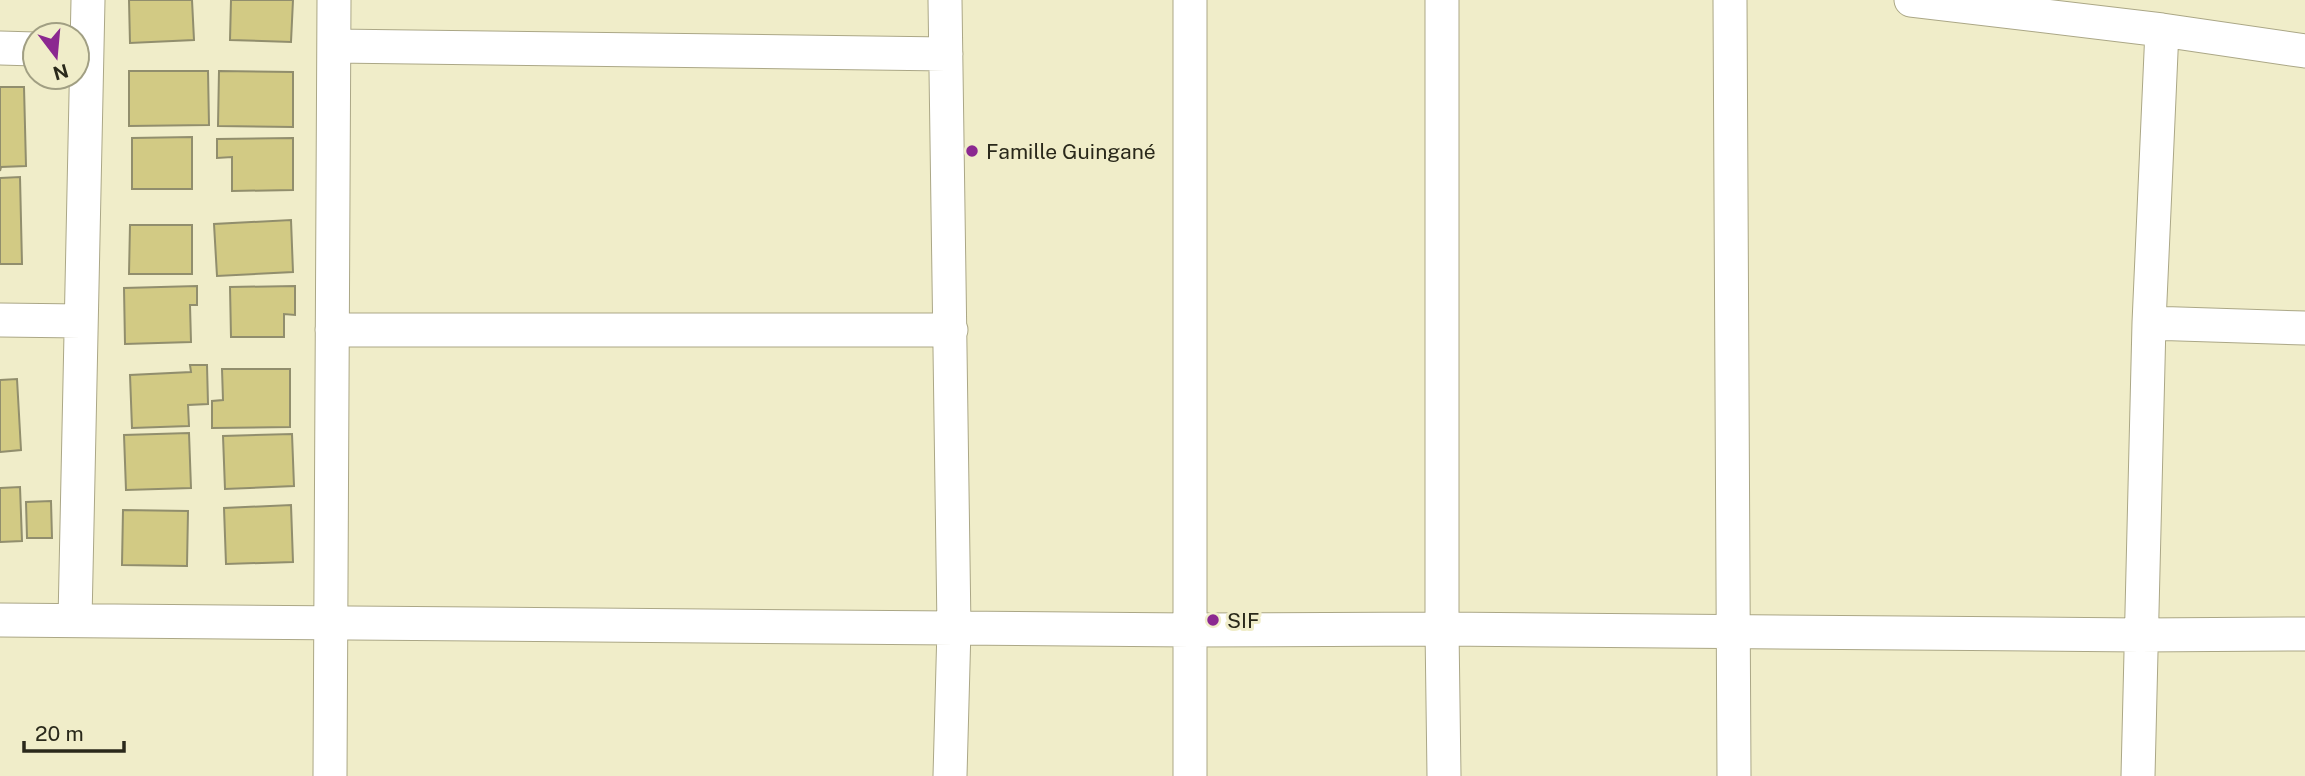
<svg xmlns="http://www.w3.org/2000/svg" width="2305" height="776" viewBox="0 0 2305 776" font-family="'Public Sans',sans-serif">
<rect width="100%" height="100%" fill="#f0edc9"/>
<!-- building -->
<path fill="#d2ca84" stroke="#918e6d" stroke-width="2" d="M 129,0 L 192,0 L 194,40 L 130,43 Z
M 231,0 L 293,0 L 291,42 L 230,40 Z
M 129,71 L 208,71 L 209,125 L 129,126 Z
M 219,71 L 293,72 L 293,127 L 218,126 Z
M 0,87 L 24,87 L 26,166 L 1,167 L 0,171 Z
M 192,137 L 192,189 L 132,189 L 132,138 Z
M 293,138 L 293,190 L 232,191 L 232,157 L 217,158 L 217,139 Z
M 20,177 L 22,264 L 0,264 L 0,178 Z
M 291,220 L 293,272 L 217,276 L 214,224 Z
M 130,225 L 192,225 L 192,274 L 129,274 Z
M 197,286 L 197,305 L 190,305 L 191,342 L 125,344 L 124,288 Z
M 295,286 L 295,315 L 284,314 L 284,337 L 231,337 L 230,287 Z
M 190,365 L 207,365 L 208,404 L 188,405 L 189,426 L 132,428 L 130,375 L 191,372 Z
M 222,369 L 290,369 L 290,427 L 212,428 L 212,401 L 223,400 Z
M 17,379 L 21,450 L 0,452 L 0,380 Z
M 189,433 L 191,488 L 126,490 L 124,435 Z
M 292,434 L 294,486 L 225,489 L 223,436 Z
M 20,487 L 22,541 L 0,542 L 0,488 Z
M 51,501 L 52,538 L 27,538 L 26,502 Z
M 291,505 L 293,562 L 226,564 L 224,508 Z
M 123,510 L 188,511 L 187,566 L 122,565 Z"/>
<g fill="none" stroke-linecap="round" stroke-linejoin="round">
<!-- street casing -->
<g stroke="#aba786" stroke-width="35">
<path id="street" d="M 945,0 L 954,628 L 950,776
M 1190,0 L 1190,776
M 1442,0 L 1442,629 L 1444,776
M 1730,0 L 1734,776
M 1911,0 L 2162,30 L 2305,51
M 335,46 L 946,54
M 0,48 L 35,49
M 0,320 L 81,321
M 2149,323 L 2305,328
M 332,330 L 951,330
M 0,620 L 1190,630 L 1442,629 L 2140,635 L 2305,634
M 75,620 L 88,0
M 330,776 L 334,0
M 2138,776 L 2149,323 L 2162,30"/>
</g>
<!-- street -->
<use href="#street" stroke="#fff" stroke-width="33"/>
</g>
<!-- markers -->
<g fill="#8b2890" stroke="#f0edc9" stroke-width="2.5">
<circle cx="972" cy="151" r="7"/>
<circle cx="1213" cy="620" r="7"/>
</g>
<g text-anchor="middle" dominant-baseline="central" stroke-width="6" stroke-linejoin="round" paint-order="stroke">
<!-- poi labels -->
<g font-size="21" fill="#2a291b" stroke="#f0edc9" text-anchor="start">
<text x="986" y="151">Famille Guingané</text>
<text x="1227" y="620">SIF</text>
</g>
</g>
<!-- north arrow -->
<g transform="translate(56 56) rotate(164)"><circle r="33" fill="#f0edc9" stroke="#a19f83" stroke-width="2"/>
<path d="M0-5L12 26L0 18L-12 26Z" fill="#8b2890"/>
<text y="-10" font-size="19" font-weight="bold" text-anchor="middle" fill="#2a291b">N</text>
</g>
<!-- scale -->
<path d="M24 741v10h100v-10" fill="none" stroke="#2a291b" stroke-width="3.5"/>
<text x="35" y="741" font-size="21" fill="#2a291b" stroke="#f0edc9" stroke-width="5" paint-order="stroke">20 m</text>
</svg>
